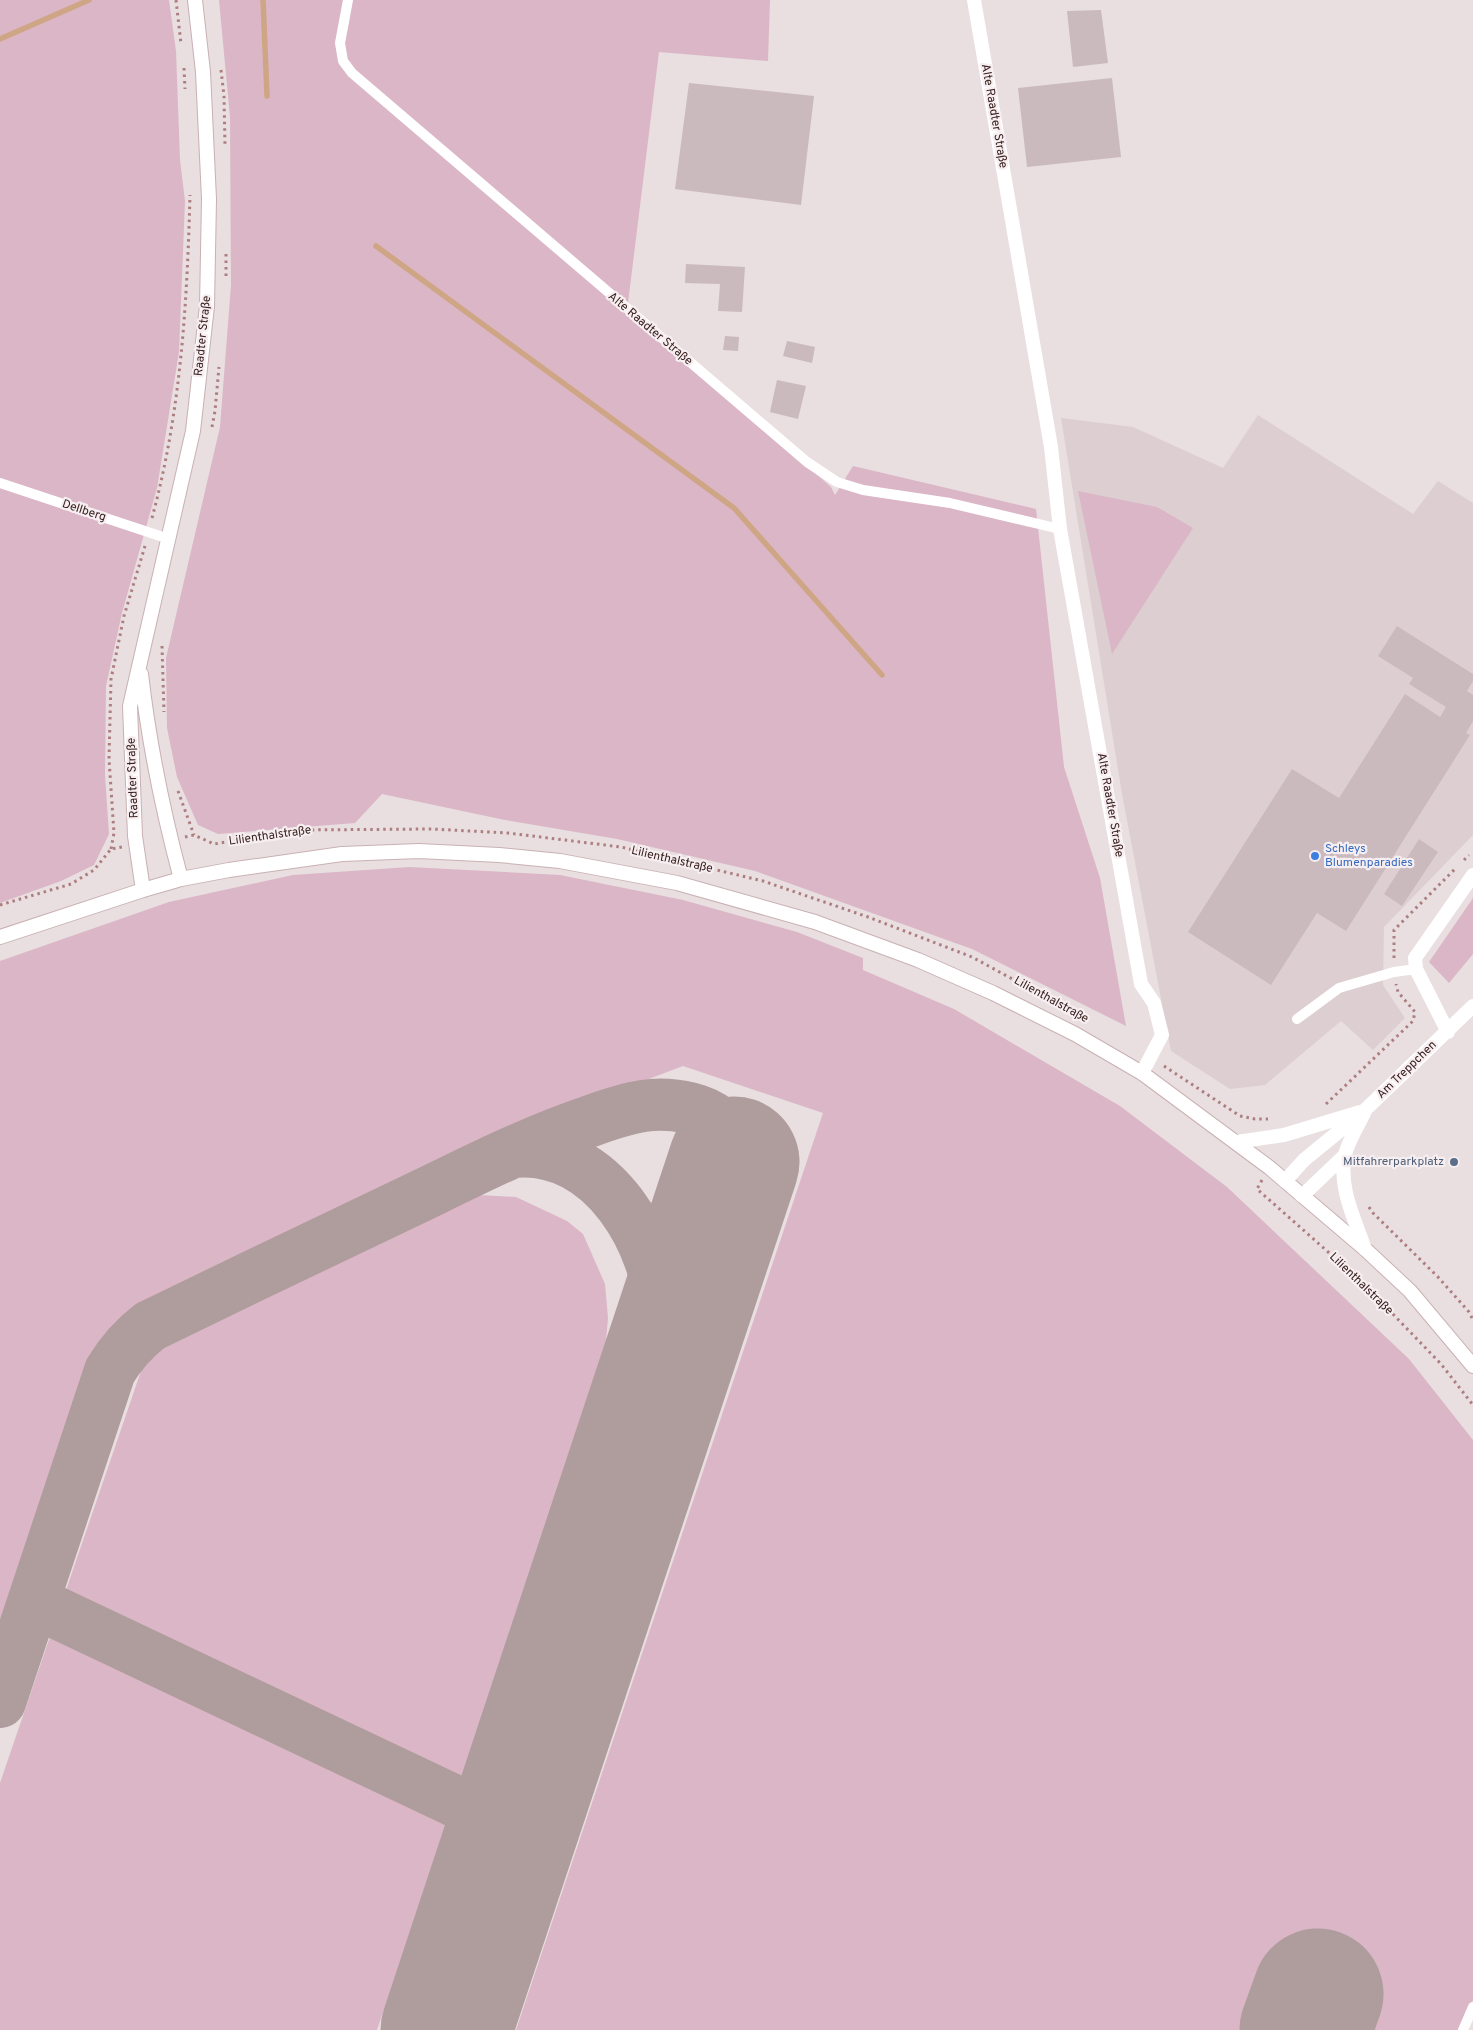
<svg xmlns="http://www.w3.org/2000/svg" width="1473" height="2030" viewBox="0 0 1473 2030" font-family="Overpass,sans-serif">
<rect width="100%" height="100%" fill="#e9dee0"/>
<!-- built -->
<path fill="#ddcfd1" d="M 1258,415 L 1413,514 L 1438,481 L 1473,503 L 1473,835 L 1384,927 L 1383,985 L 1405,1018 L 1373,1050 L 1341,1021 L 1265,1085 L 1230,1089 L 1171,1051 L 1122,794 L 1061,418 L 1133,427 L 1223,468 Z"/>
<!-- green -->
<path fill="#dbb6c6" d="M 0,0 L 169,0 L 176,51 L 180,160 L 185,201 L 179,352 L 157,488 L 122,613 L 106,686 L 105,775 L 109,834 L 94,865 L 61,881 L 0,903 Z
M 219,0 L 770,0 L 768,61 L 659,52 L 628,303 L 385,96 L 831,487 L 835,495 L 853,466 L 1036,509 L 1064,767 L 1100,878 L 1126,1026 L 972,949 L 755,871 L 617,839 L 505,820 L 382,794 L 355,823 L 218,834 L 198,825 L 177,777 L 167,728 L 166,658 L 220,427 L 231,285 L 230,117 Z
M 1078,491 L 1157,507 L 1193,528 L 1112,654 Z
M 409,867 L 560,875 L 683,900 L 797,932 L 863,958 L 863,970 L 954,1009 L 1120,1106 L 1227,1187 L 1409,1359 L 1473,1440 L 1473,2000 L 1461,2030 L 516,2030 L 823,1113 L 683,1066 L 449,1155 L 137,1310 L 98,1347 L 0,1637 L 0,961 L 169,902 L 293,875 Z
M 1473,898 L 1473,954 L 1449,983 L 1429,962 Z
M 479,1195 L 516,1197 L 567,1221 L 583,1234 L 605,1284 L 608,1318 L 605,1353 L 377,2030 L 0,2030 L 0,1783 L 141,1371 L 158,1351 L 444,1206 Z"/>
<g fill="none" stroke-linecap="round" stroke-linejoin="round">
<!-- stream -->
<path stroke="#cfa685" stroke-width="5.5" d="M 263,0 L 267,96
M 0,39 L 89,0
M 376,246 L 734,508 L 882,675"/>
<!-- taxiway -->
<path stroke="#af9c9c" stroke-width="52" d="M 513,1152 C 603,1143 661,1245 662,1324 C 662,1365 651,1404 641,1443
M 34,1602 L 514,1829
M 0,1702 L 110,1371 C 121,1353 133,1339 150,1326 C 244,1280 339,1235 433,1190 C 482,1166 531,1142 582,1124 C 602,1117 622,1109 643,1106 C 681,1100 740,1113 734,1162"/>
<!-- runway -->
<path stroke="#af9c9c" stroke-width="131" d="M 446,2030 L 734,1162
M 1305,2030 L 1318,1994"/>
</g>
<!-- building -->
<path fill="#cababd" d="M 1101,10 L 1108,63 L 1073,67 L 1067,11 Z
M 1112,78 L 1121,157 L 1027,167 L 1018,88 Z
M 689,83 L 814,96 L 801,205 L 675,189 Z
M 686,264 L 745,267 L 742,312 L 718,311 L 720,284 L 685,283 Z
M 725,336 L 739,337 L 738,351 L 723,350 Z
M 787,341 L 815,347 L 812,363 L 783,356 Z
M 777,380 L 806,386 L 798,419 L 770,412 Z
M 1397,626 L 1473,674 L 1473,681 L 1467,691 L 1473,695 L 1473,721 L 1466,733 L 1470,735 L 1346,931 L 1317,913 L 1271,985 L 1188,932 L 1292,769 L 1339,798 L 1405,694 L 1440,717 L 1446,707 L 1409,684 L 1413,678 L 1378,656 Z
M 1419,839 L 1438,852 L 1402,906 L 1384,894 Z"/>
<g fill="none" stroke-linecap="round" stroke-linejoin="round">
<!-- secondary casing -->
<g stroke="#c9b1b3" stroke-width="16">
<path id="secondary" d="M 141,674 C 149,743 163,812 181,879
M 143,890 L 135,836 L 130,706 L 193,431 L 207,306 L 209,199 L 203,72 L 195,0
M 0,937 L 143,890 L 181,879 L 229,870 L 342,854 L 419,851 L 499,855 L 560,861 L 677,883 L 815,922 L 918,960 L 993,993 L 1075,1034 L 1142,1073 L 1270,1168 L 1365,1249 L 1410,1291 L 1473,1366"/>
</g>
<!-- path -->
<path stroke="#ad7e7f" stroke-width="3" stroke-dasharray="2.5 4" stroke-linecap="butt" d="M 176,0 L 181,44
M 184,68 L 185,89
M 221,70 L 224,96 L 225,146
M 226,276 L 226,254
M 212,427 L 215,411 L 219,367
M 152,518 C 181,411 187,305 190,195
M 162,646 L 164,712
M 178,791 L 194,835
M 185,837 L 194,835 L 214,844 L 301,830 L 432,829 L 508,833 L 621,847 L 763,881 L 868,917 L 972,957 L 1084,1018
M 111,849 L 114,833 L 109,759 L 111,679 L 124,616 L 145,546
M 1464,860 L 1469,855
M 0,905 L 71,884 L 94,870 L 111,849 L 122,847
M 1394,958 L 1394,930 L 1456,868
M 1164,1066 L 1240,1116 L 1255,1119 L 1268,1119
M 1326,1104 L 1413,1021 L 1415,1012 L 1398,992 L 1396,984
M 1262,1180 L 1257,1189 L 1362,1282 L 1441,1364 L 1473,1405
M 1369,1207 L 1372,1212 L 1438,1277 L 1469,1312 L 1473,1320"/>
<!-- service -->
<path stroke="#fff" stroke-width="10" d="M 348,0 L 340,43 L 343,61 L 352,73 L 807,462 L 837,482 L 863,490 L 950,503 L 1060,529
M 0,483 L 169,539
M 1297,1019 L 1339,988 L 1394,972 L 1416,969
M 1463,2030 L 1473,2007"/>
<!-- minor -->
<path stroke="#fff" stroke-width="14" d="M 974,0 L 1051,447 L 1060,529 L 1141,984 L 1154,1003 L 1162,1035 L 1142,1073
M 1448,1032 L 1416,969 L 1415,958 L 1473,875
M 1364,1113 C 1358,1126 1348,1141 1345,1155 C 1338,1187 1355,1220 1365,1249
M 1237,1142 L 1284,1135 L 1360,1112
M 1285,1181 L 1304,1160 L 1365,1110 L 1473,1006
M 1302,1196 L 1345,1155"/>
<!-- secondary -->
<use href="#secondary" stroke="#fff" stroke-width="14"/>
</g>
<!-- markers -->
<circle fill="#3f7fe0" stroke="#f6eef0" stroke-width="2" cx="1315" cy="856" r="5"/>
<circle fill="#5c6f8a" stroke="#f6eef0" stroke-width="2" cx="1454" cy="1162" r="5"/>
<g text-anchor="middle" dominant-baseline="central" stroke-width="4.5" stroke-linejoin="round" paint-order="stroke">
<!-- street labels -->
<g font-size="12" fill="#39201f" stroke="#f6eef0">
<text transform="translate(994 116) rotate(80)">Alte Raadter Straße</text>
<text transform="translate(650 329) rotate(40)">Alte Raadter Straße</text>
<text transform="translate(203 336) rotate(-84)">Raadter Straße</text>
<text transform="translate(84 511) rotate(18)">Dellberg</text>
<text transform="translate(133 778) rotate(-92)">Raadter Straße</text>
<text transform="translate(1110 805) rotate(80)">Alte Raadter Straße</text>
<text transform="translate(270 836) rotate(-8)">Lilienthalstraße</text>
<text transform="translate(672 860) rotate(13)">Lilienthalstraße</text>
<text transform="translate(1051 1000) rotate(29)">Lilienthalstraße</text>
<text transform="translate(1407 1070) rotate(-44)">Am Treppchen</text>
<text transform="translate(1361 1284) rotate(44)">Lilienthalstraße</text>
</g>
<!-- shop labels -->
<g font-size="12" fill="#366cbe" stroke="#f6eef0" text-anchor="start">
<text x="1325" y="849">Schleys<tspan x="1325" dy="14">Blumenparadies</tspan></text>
</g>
<!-- service labels -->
<g font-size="12" fill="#4e5e75" stroke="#f6eef0" text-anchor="end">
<text x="1444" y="1162">Mitfahrerparkplatz</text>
</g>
</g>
</svg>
